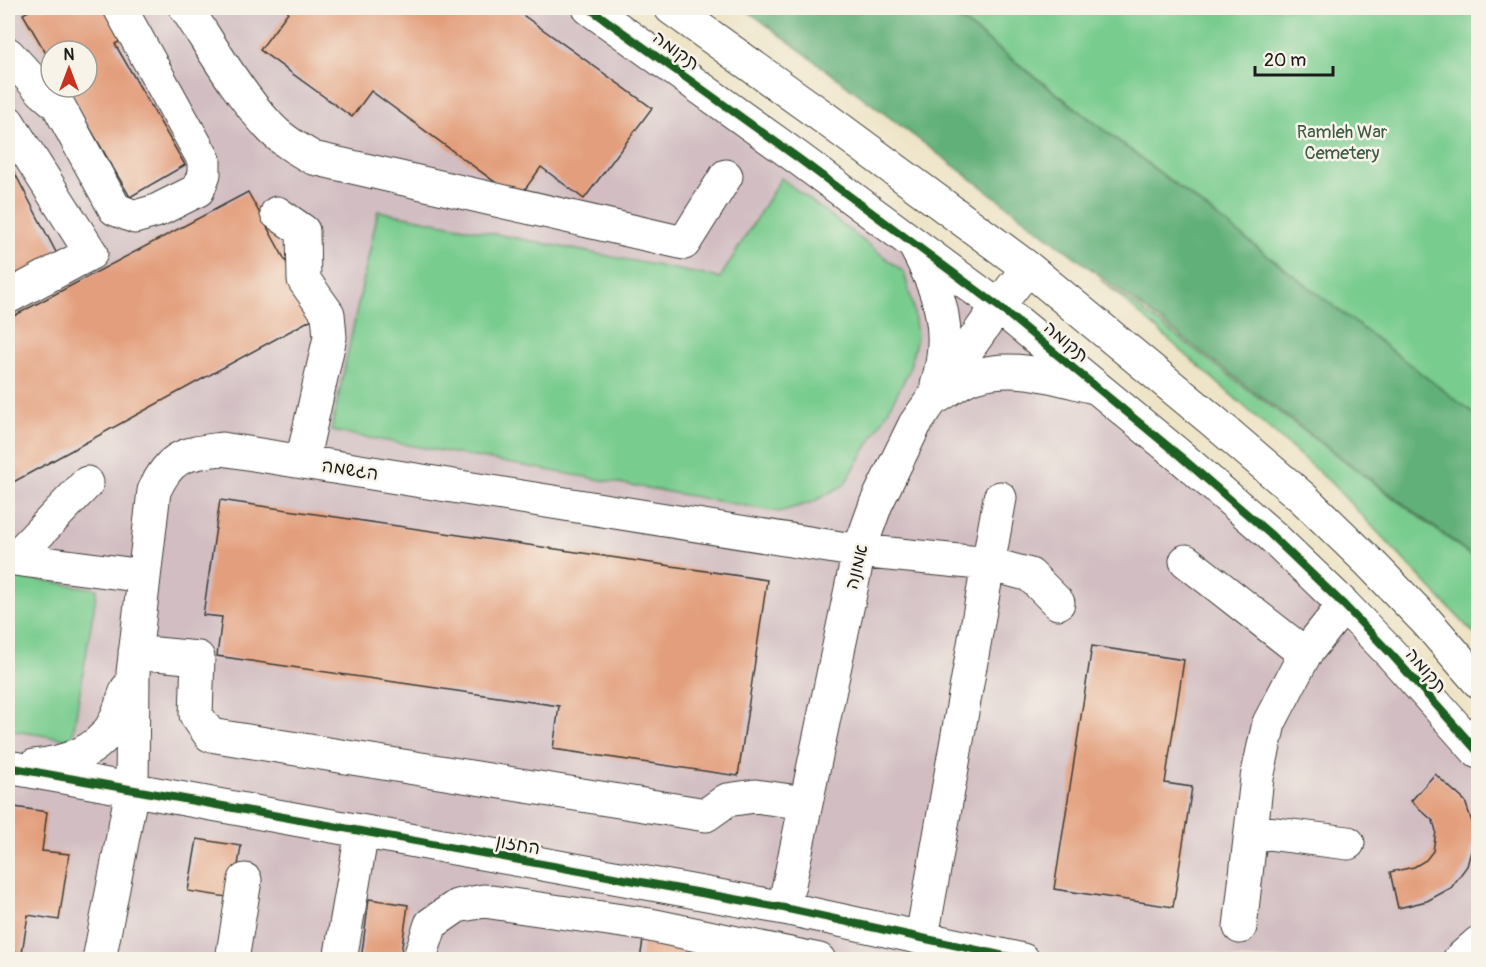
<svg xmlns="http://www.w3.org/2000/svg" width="1486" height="967" viewBox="0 0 1486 967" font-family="Pangolin,'Playpen Sans Hebrew',sans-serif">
<rect width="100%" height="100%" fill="#f7f3e8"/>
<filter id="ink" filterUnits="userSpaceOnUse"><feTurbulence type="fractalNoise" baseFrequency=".0167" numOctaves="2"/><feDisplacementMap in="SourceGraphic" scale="12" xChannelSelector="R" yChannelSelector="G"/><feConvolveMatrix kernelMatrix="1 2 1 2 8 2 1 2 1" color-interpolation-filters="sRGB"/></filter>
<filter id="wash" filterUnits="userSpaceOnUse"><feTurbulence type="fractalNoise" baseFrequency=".008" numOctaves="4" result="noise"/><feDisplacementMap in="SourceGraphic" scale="24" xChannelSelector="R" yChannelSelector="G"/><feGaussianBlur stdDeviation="1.35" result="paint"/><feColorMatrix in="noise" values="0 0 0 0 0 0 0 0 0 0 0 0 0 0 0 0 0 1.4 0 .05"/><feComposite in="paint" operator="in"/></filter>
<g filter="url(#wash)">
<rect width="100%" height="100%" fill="#ede3c5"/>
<!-- industrial -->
<path fill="#d2bec2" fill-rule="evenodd" d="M 8,8 L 575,8 L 784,154 L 1246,522 L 1478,768 L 1478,959 L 8,959 ZM 51,51 L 87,51 L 87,87 L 51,87 Z"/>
<!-- green -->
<path fill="#78cc8e" stroke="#4a7455" stroke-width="1.5" d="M 946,8 L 1478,8 L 1478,417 Z
M 781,178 L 904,272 L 913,306 L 917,337 L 909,371 L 882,422 L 844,485 L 813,502 L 779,512 L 331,431 L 378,211 L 720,278 Z
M 1100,279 L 1478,561 L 1478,638 L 1331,483 Z
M 8,575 L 97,589 L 72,740 L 8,730 Z"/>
<!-- forest -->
<path fill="#62b079" stroke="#3f664a" stroke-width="1.5" d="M 744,8 L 945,8 L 1478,417 L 1478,560 Z"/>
<g id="blocks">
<!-- building -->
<path fill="#e39f7d" d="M 34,8 L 105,8 L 124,39 L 115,44 L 185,165 L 130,197 L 66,87 L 87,87 L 87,51 L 51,51 L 51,62 L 23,14 Z
M 291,8 L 513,8 L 652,108 L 584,199 L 541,167 L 518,199 L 371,91 L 352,117 L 260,50 Z
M 8,160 L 60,260 L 8,287 Z
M 248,192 L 316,317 L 8,485 L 8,319 Z
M 220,500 L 767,580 L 738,776 L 553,749 L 559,706 L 217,656 L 222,617 L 203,615 Z
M 1092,646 L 1184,660 L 1165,783 L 1192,787 L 1173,907 L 1054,889 Z
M 1435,774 L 1465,801 L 1473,825 L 1473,844 L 1467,866 L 1451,888 L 1427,901 L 1398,908 L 1390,872 L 1414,867 L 1426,860 L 1433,851 L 1436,831 L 1433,821 L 1411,801 Z
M 8,806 L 47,812 L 42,851 L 69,854 L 59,920 L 28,915 L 22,953 L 8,951 Z
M 197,839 L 241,846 L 233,898 L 188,891 Z
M 369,899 L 408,905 L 400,960 L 361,960 Z
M 644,933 L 788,960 L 640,960 Z"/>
</g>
</g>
<g filter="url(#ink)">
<use href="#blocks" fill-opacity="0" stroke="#3b3a35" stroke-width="1.5"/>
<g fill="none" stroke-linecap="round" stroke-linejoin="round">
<!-- minor casing -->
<g stroke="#3b3a35" stroke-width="35">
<path id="minor" d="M 186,8 C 212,47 236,90 268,125 C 280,139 297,149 313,158 L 684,243 L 726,176
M 589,8 L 798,158 L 998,306 L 1181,457 L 1270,534 L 1344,605 L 1392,655 L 1478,752
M 671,8 L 826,119 L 1028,268 L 1212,420 L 1303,498 L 1370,563 L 1427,622 L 1478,681
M 8,54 L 42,91 L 58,105 L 115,209 L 135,217 L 156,211 L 198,190 L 204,174 L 204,160 L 120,8
M 8,122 L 91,253 L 8,297
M 277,213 L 303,231 L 304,280 L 328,314 L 330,337 L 302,462
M 915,246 C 941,294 953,332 937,385
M 937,397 C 949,390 961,380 974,376 C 1014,364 1051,376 1090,386
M 87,483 L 14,559 L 144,576
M 1186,561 L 1305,654
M 135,652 L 198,658 L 196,715 L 210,735 L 706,815 L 727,800 L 755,796 L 806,803
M 34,766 C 62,763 94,754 111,728 C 118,717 122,702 127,689
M 8,767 L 784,908 L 1023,960
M 1251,831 L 1348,843
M 784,908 L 859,551 L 876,504 L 915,424 L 998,306 L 1028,268
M 1240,927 L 1257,778 L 1269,723 L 1305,654 L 1344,605
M 922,937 L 1000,498
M 99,960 L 132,790 L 133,673 L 154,491 C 171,454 185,454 222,449 L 859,551 L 989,564 L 1030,575 L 1058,603
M 232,960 L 245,880
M 340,960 L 362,832
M 419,960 L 431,924 L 457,906 L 484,901 L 650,925 L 819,960
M 1459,960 L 1478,943"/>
</g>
<!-- minor -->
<use href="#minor" stroke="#fff" stroke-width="33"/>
<!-- cycleway casing -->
<g stroke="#f7f3e8" stroke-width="11">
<path id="cycleway" d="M 589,8 L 798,158 L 998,306 L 1181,457 L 1270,534 L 1344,605 L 1392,655 L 1478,752
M 8,767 L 784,908 L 1023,960"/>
</g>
<!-- cycleway -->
<use href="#cycleway" stroke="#1b5e20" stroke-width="8"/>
</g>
</g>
<g text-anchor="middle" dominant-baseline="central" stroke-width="5" stroke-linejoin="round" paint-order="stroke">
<!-- street labels -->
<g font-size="18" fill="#1c1c1c" stroke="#f7f3e8">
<text transform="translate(676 51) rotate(36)">תקומה</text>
<text transform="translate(1066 342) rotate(40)">תקומה</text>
<text transform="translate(350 470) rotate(9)">הגשמה</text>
<text transform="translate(857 567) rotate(-76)">אמונה</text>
<text transform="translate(1426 671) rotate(49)">תקומה</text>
<text transform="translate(518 845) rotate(10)">החזון</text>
</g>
<!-- park labels -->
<g font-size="18" fill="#3c5a44" stroke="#f7f3e8">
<text x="1342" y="132">Ramleh War<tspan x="1342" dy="21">Cemetery</tspan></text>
</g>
</g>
<!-- margin -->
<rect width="1486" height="967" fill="none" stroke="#f7f3e8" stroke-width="30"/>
<!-- north arrow -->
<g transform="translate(69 69)"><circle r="28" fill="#f7f3e8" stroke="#9f9d96" stroke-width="1.5"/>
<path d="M0-4.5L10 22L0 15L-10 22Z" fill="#c8321e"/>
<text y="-9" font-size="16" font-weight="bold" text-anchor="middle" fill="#1c1c1c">N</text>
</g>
<!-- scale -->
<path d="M1255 66v9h78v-9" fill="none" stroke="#1c1c1c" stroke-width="3"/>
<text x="1264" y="66" font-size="18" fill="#1c1c1c" stroke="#f7f3e8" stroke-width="4.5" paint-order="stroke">20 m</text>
</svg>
